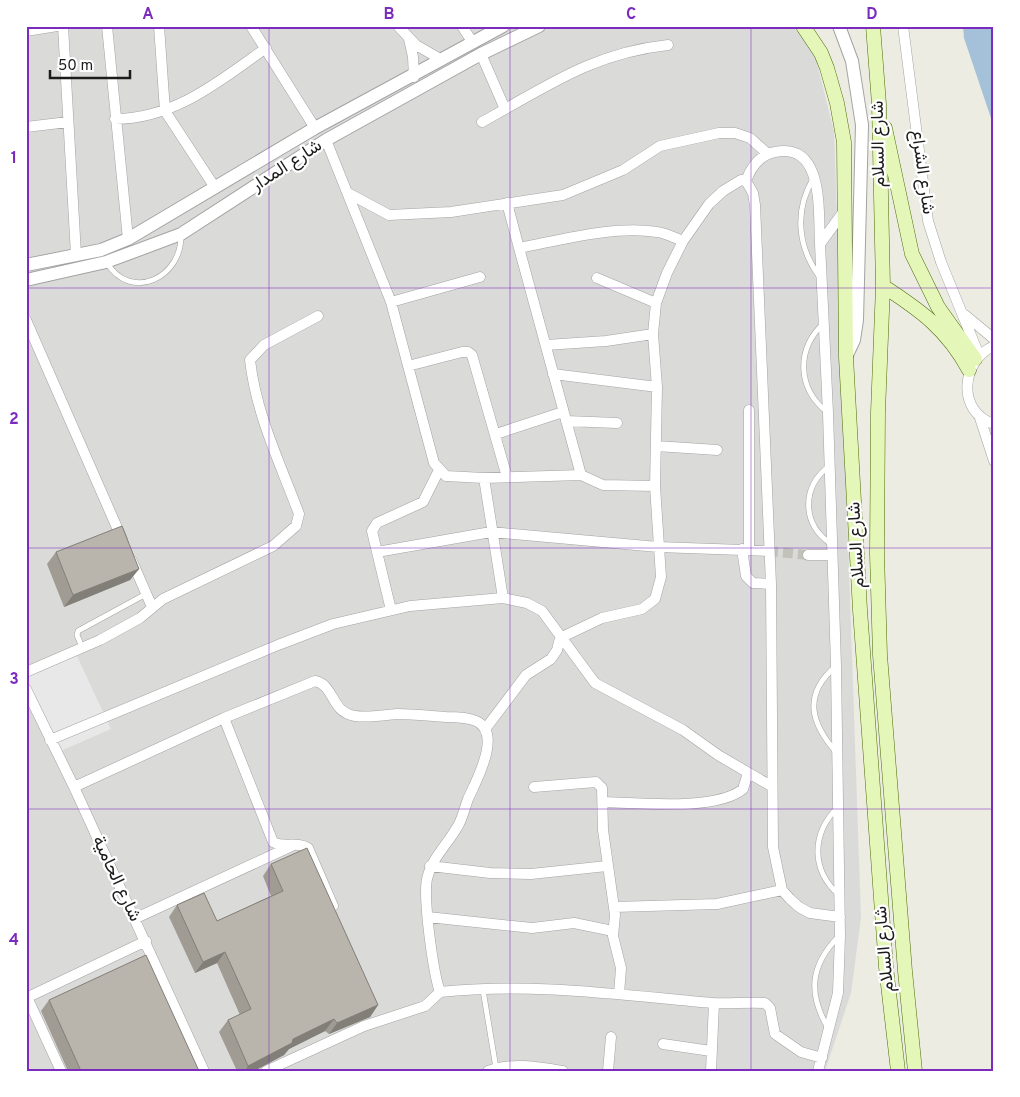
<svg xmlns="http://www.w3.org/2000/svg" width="1020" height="1097" viewBox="0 0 1020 1097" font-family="Overpass,Vazirmatn,sans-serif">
<rect width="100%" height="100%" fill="#edece2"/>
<!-- residential -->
<path fill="#dadad9" d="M 26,26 L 792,26 L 813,47 L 834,132 L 861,918 L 851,993 L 825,1071 L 26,1071 Z"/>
<!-- parking -->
<path fill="#e8e8e8" d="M 76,654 L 111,729 L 56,753 L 26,689 L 26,675 Z"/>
<!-- water -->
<path fill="#a4c1d9" d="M 963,26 L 994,26 L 994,127 L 964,38 Z"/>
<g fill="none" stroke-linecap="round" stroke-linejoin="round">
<!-- minor-tunnel -->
<path stroke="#c3c2ba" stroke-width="10" stroke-dasharray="10 5" stroke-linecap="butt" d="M 768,551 L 808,555"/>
<!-- service casing -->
<g stroke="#a3a3a3" stroke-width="6">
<path id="service" d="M 813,179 C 794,211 798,247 819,276
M 107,263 C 131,302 182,278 181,235
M 824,323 C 796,349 797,388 827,412
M 829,466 C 801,488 802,524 831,544
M 82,647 L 77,635 L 78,631 L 146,594
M 836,666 C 802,695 811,724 837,753
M 838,807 C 811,834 811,870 839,895
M 483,990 L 496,1068
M 828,1028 C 808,994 810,966 838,937"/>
</g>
<!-- minor casing -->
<g stroke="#a3a3a3" stroke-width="11">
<path id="minor" d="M 63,26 L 76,255
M 107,26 L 128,239
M 159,26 L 165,111 L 214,186
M 251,26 L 315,128
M 398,26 L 416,45 L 442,60
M 462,26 L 473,43
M 903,26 L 928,221 L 941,262 L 979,355
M 26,31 L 57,26
M 409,39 L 413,57 L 414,77
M 481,54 L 505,109
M 115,119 C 174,119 220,81 266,48
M 482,122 C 546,87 592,53 668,45
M 26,127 L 68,122
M 326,140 L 391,302 L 434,463 L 446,476 L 484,478 L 581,475
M 746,181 C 751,167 759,155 775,152 C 825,142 818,213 820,244
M 348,193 L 389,215 L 451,212 L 563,195 L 623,170 L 660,146 L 719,133 L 735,133 L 750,138 L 768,154
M 507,203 L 519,248 C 561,240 615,225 657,232 C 666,233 675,238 683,241
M 519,248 L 581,475 L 603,485 L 655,486
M 597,278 L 656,303
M 391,302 L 480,277
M 965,315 L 994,339
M 26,320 L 122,539
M 546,345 L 606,341 L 653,334
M 994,346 C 961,360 956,412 994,424
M 408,366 L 462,352 L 468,352 L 472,355 L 507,477
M 553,374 L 657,387
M 749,410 L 749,549
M 979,415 L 994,461
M 566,421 L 617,423
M 496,434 L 563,412
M 656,446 L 717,450
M 484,478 L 503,598
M 742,549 L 746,576 L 753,583 L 771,584
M 377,552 L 372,531 L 377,523 L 423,502 L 439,470
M 808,555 L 831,555
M 132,561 L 152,607
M 391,610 L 377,552 L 491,532 L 658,547 L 768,551
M 26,672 L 100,640 L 140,618 L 163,599 L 273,546 L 296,526 L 299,514 C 280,463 256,414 250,360 L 264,345 L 318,316
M 26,689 L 74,787 L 204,1071
M 224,718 L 273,842 C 283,848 297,841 308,848 L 333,906
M 486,728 L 526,675 L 551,659 L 557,650 L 560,638 L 602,618 L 642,609 L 655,599 L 661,577 L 655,486 L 657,387 L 653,334 L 656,303 L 667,273 L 683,241 L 709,204 L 723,191 L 741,180 L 746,181 L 753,193 L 755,205 L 771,584 L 773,847 L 782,890 L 790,899 L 799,907 L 810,913 L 840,917
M 50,740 L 278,645 L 333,624 L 410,606 L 503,598 L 527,603 L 542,611 L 595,683 L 683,730 L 718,755 L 771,786
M 74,787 L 224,718 L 315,681 C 335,685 330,712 355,716 C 369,718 383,715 397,714 C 413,714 430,716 446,717 C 456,717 467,717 476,721 C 503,733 476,781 468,799 C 465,807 463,816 459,824 C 449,843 432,857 427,879 C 423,898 433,972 440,992 L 425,1006 L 364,1026 L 266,1071
M 534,787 L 596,782 L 602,788 L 603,830 L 615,915 L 613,936 L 621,968 L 619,994
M 603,802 C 638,803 717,811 743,789 L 748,773
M 430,866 L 490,873 L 531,874 L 607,866
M 614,907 L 717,904 L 782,890
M 428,917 L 532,928 L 574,923 L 613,931
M 134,919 L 294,845
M 440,992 C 530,982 622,995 712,1003 C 729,1004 747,1002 765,1003 L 770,1008 L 775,1034 L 801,1052 L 822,1058
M 27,997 L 61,1071
M 26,998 L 146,941
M 663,1044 L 711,1051
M 488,1071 C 512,1062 539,1067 563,1071
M 608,1071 L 611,1037
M 711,1071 L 714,1003
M 818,1071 L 838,993 L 840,936 L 836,666 L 828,413 L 820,244 L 844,211"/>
</g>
<!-- tertiary casing -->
<g stroke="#a3a3a3" stroke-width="14">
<path id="tertiary" d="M 839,26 L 852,61 L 862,125 L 857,320 L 854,340 L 846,357
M 26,265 L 101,250 L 128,239 L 315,128 L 503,26
M 26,280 L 106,262 L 181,234 L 326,140 L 481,54 L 539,26"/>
</g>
<!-- secondary casing -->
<g stroke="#4b6d09" stroke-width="15">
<path id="secondary" d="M 803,26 L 821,53 L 827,68 L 837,103 L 844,142 L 846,357 L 860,610 L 886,967 L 898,1071
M 873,26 L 879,104 L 883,286 L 878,412 L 877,554 L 880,655 L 905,971 L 915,1071
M 885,128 L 912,254 L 938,307 L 975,359
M 883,286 C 920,310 947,329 969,370"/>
</g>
<!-- service -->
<use href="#service" stroke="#fff" stroke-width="5"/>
<!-- minor -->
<use href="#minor" stroke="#fff" stroke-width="10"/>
<!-- tertiary -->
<use href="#tertiary" stroke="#fff" stroke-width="12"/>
<!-- secondary -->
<use href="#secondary" stroke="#e4f6b8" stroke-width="14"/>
</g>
<!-- wall -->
<path fill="#a09c94" d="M 56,552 L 139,569 L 130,580 L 64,607 L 47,564 Z
M 271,864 L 378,1005 L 370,1017 L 329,1034 L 325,1031 L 289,1049 L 284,1055 L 254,1071 L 237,1071 L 219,1032 L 228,1020 L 240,1015 L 217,963 L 195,973 L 169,917 L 177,905 L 217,921 L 271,896 L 263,876 Z
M 49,1000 L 199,1071 L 68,1071 L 41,1011 Z"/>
<!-- shaded-wall -->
<path fill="#827f78" d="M 139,569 L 130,580 L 64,607 L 73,595 Z
M 225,952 L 217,963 L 195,973 L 203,962 Z
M 378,1005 L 370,1017 L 329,1034 L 337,1023 Z
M 334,1019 L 325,1031 L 289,1049 L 284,1055 L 254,1071 L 245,1071 L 248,1066 L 293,1039 Z"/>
<!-- building -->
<path fill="#bab5ac" stroke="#827f78" d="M 122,526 L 139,569 L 73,595 L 56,552 Z
M 307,848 L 378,1005 L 337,1023 L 334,1019 L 293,1039 L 292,1043 L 248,1066 L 228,1020 L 251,1009 L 225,952 L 203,962 L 177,905 L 204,893 L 217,921 L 283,891 L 271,864 Z
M 146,955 L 199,1071 L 81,1071 L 49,1000 Z"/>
<!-- grid -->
<path fill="none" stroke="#7b2cbf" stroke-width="1" stroke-opacity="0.55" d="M 269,26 L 269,1071M 510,26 L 510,1071M 751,26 L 751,1071M 26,288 L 994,288M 26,548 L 994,548M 26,809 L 994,809"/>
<g text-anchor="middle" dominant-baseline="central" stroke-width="4.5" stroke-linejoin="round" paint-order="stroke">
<!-- street labels -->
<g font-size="18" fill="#1c1c1c" stroke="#fff">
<text transform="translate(879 144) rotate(-91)">شارع السلام</text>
<text transform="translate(287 166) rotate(-33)">شارع المدار</text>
<text transform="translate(922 172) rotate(82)">شارع الشراع</text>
<text transform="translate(857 545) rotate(-93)">شارع السلام</text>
<text transform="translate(116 879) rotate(65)">شارع الحامية</text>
<text transform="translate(885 949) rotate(-95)">شارع السلام</text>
</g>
</g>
<!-- border -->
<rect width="1020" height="1097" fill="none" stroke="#ffffff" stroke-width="55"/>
<!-- scale -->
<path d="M50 70v8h80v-8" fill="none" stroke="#1c1c1c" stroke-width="2.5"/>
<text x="58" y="70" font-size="15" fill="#1c1c1c" stroke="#ffffff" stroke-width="4" paint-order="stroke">50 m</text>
<rect x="28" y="28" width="964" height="1042" fill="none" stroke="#7b2cbf" stroke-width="2"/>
<g font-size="16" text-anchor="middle" font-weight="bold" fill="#7b2cbf">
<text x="148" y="19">A</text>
<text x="389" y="19">B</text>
<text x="631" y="19">C</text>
<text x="872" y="19">D</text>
<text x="14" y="163">1</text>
<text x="14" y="424">2</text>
<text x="14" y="684">3</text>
<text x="14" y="945">4</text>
</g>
</svg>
